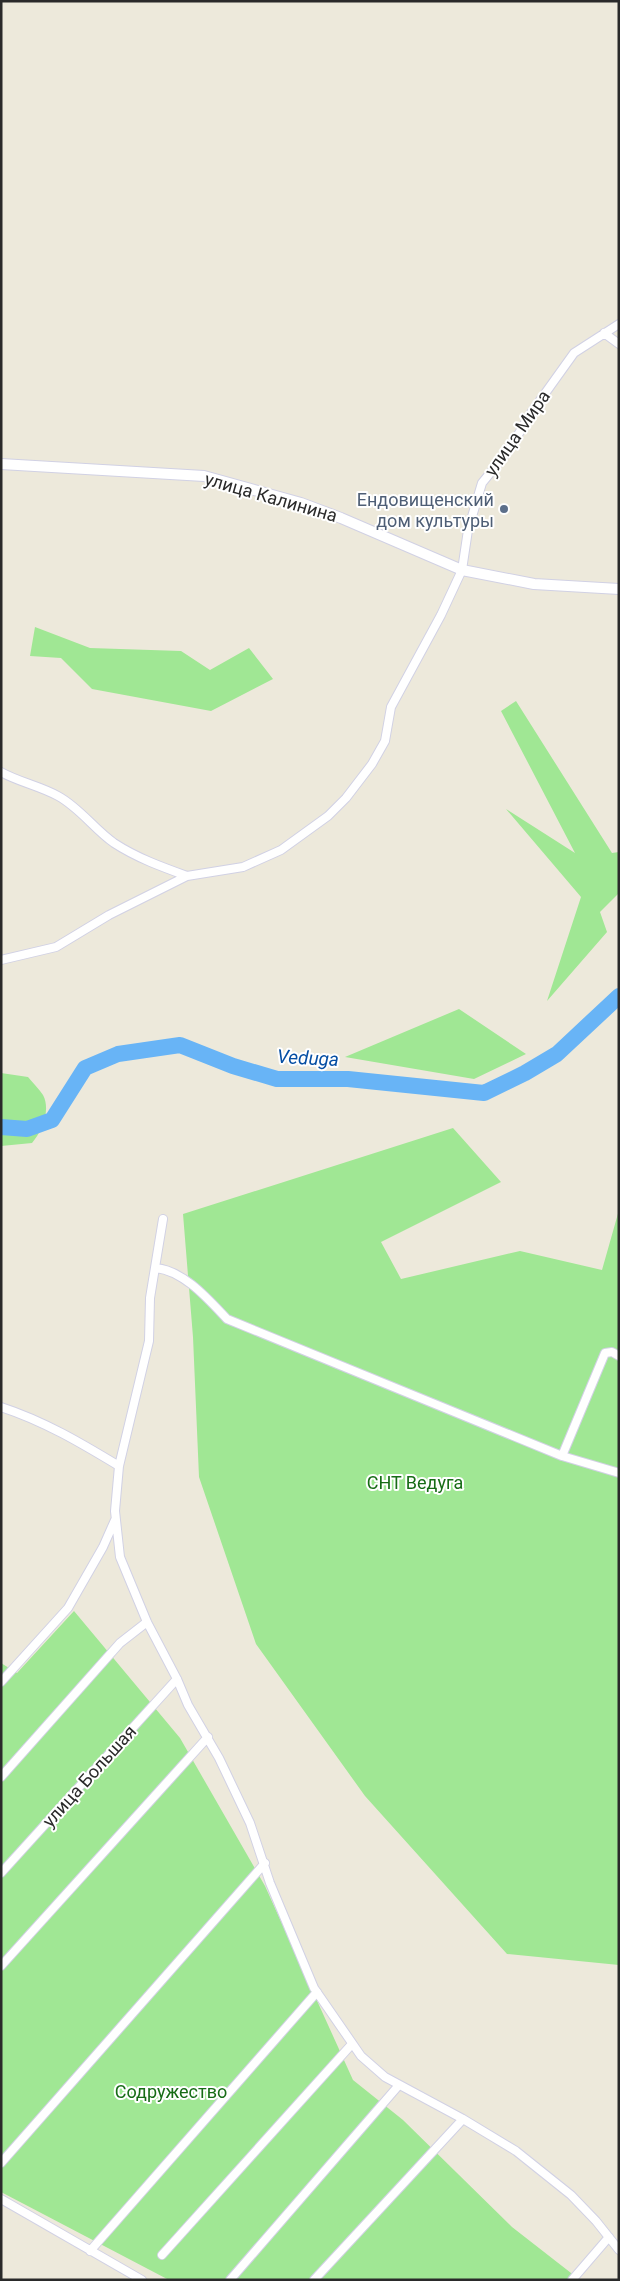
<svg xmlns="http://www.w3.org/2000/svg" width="620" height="2281" viewBox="0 0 620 2281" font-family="Roboto,sans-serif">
<rect width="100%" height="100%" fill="#ede9db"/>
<!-- green -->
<path fill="#a0e794" d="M 35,627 L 90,648 L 181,651 L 210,670 L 249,648 L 273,679 L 211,711 L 92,689 L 61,658 L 30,656 Z
M 516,701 L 612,853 L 619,852 L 619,893 L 600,912 L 607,932 L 547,1001 L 581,897 L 506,809 L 575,853 L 501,711 Z
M 459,1009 L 526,1054 L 474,1079 L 345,1057 Z
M 1,1073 L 28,1077 C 33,1083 39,1089 43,1095 C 51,1110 42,1131 32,1143 L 1,1146 Z
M 453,1128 L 501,1182 L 381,1242 L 401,1279 L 520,1251 L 602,1270 L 619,1210 L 619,1965 L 507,1954 L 365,1796 L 256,1644 L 199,1477 L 193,1337 L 183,1214 Z
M 74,1611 L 180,1738 L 265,1886 L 353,2080 L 403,2120 L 512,2227 L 580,2280 L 169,2280 L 1,2192 L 1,1663 L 17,1673 Z"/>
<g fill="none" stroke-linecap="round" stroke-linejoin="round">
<!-- river -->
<path stroke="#68b4f6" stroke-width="16" d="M 1,1127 L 27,1129 L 52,1120 L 85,1068 L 118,1054 L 180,1045 L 233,1066 L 277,1079 L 348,1079 L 484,1093 L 525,1073 L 557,1054 L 619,996"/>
<!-- minor casing -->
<g stroke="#d1d1e4" stroke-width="10">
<path id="minor" d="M 604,333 L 619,344
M 1,772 C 19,782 40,786 58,796 C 80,808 94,829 114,843 C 137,858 162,867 187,876
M 1,960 L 56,947 L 109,915 L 187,876 L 243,867 L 281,850 L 328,816 L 346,798 L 372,764 L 385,741 L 391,707 L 441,615 L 462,570 L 468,530 L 482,483 L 509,450 L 531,413 L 574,353 L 619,324
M 163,1219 L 150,1298 L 149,1341 L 119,1466 L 115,1511 L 120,1557 L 147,1622 L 177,1679 L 188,1705 L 219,1758 L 250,1823 L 270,1883 L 314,1988 L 361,2056 L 385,2077 L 463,2119 L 516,2151 L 571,2195 L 596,2221 L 619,2250
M 156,1268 C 184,1271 208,1299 227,1319 L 562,1456 L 605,1353 L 612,1352 L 619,1356
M 1,1407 C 44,1421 81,1443 119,1466
M 562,1456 L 619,1473
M 1,1682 L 68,1608 L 103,1547 L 115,1520
M 1,1777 L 120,1643 L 147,1622
M 1,1873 L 177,1679
M 1,1966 L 208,1737
M 1,2163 L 265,1863
M 1,2199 L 142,2280
M 90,2251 L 317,1992
M 162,2255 L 352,2044
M 230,2280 L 399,2085
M 314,2280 L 463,2119
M 572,2280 L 609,2237"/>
</g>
<!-- tertiary casing -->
<g stroke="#d1d1e4" stroke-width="12">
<path id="tertiary" d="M 1,464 L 204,476 L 301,503 L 341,518 L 462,570 L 534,584 L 619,589"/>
</g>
<!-- minor -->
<use href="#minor" stroke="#fff" stroke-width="8"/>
<!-- tertiary -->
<use href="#tertiary" stroke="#fff" stroke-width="10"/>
</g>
<!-- markers -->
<circle fill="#5c6f8a" stroke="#fff" stroke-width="2" cx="504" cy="509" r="5"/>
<g text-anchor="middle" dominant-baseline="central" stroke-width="4" stroke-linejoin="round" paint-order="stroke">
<!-- street labels -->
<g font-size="18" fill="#2a2a2a" stroke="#fff">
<text transform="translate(517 433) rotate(-55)">улица Мира</text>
<text transform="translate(271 497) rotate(16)">улица Калинина</text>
<text transform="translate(89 1776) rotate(-48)">улица Большая</text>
</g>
<!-- service labels -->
<g font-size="18" fill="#4e5e75" stroke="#fff" text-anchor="end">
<text x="494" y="499">Ендовищенский<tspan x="494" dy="21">дом культуры</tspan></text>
</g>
<!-- park labels -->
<g font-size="18" fill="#176c16" stroke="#fff">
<text x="415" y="1482">СНТ Ведуга</text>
<text x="171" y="2091">Содружество</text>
</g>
<!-- water labels -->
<g font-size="19" font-style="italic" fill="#054ea3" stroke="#fff">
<text transform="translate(308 1058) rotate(3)">Veduga</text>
</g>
</g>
<!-- border -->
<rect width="620" height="2281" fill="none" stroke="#2a2a2a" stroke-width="5"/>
</svg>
